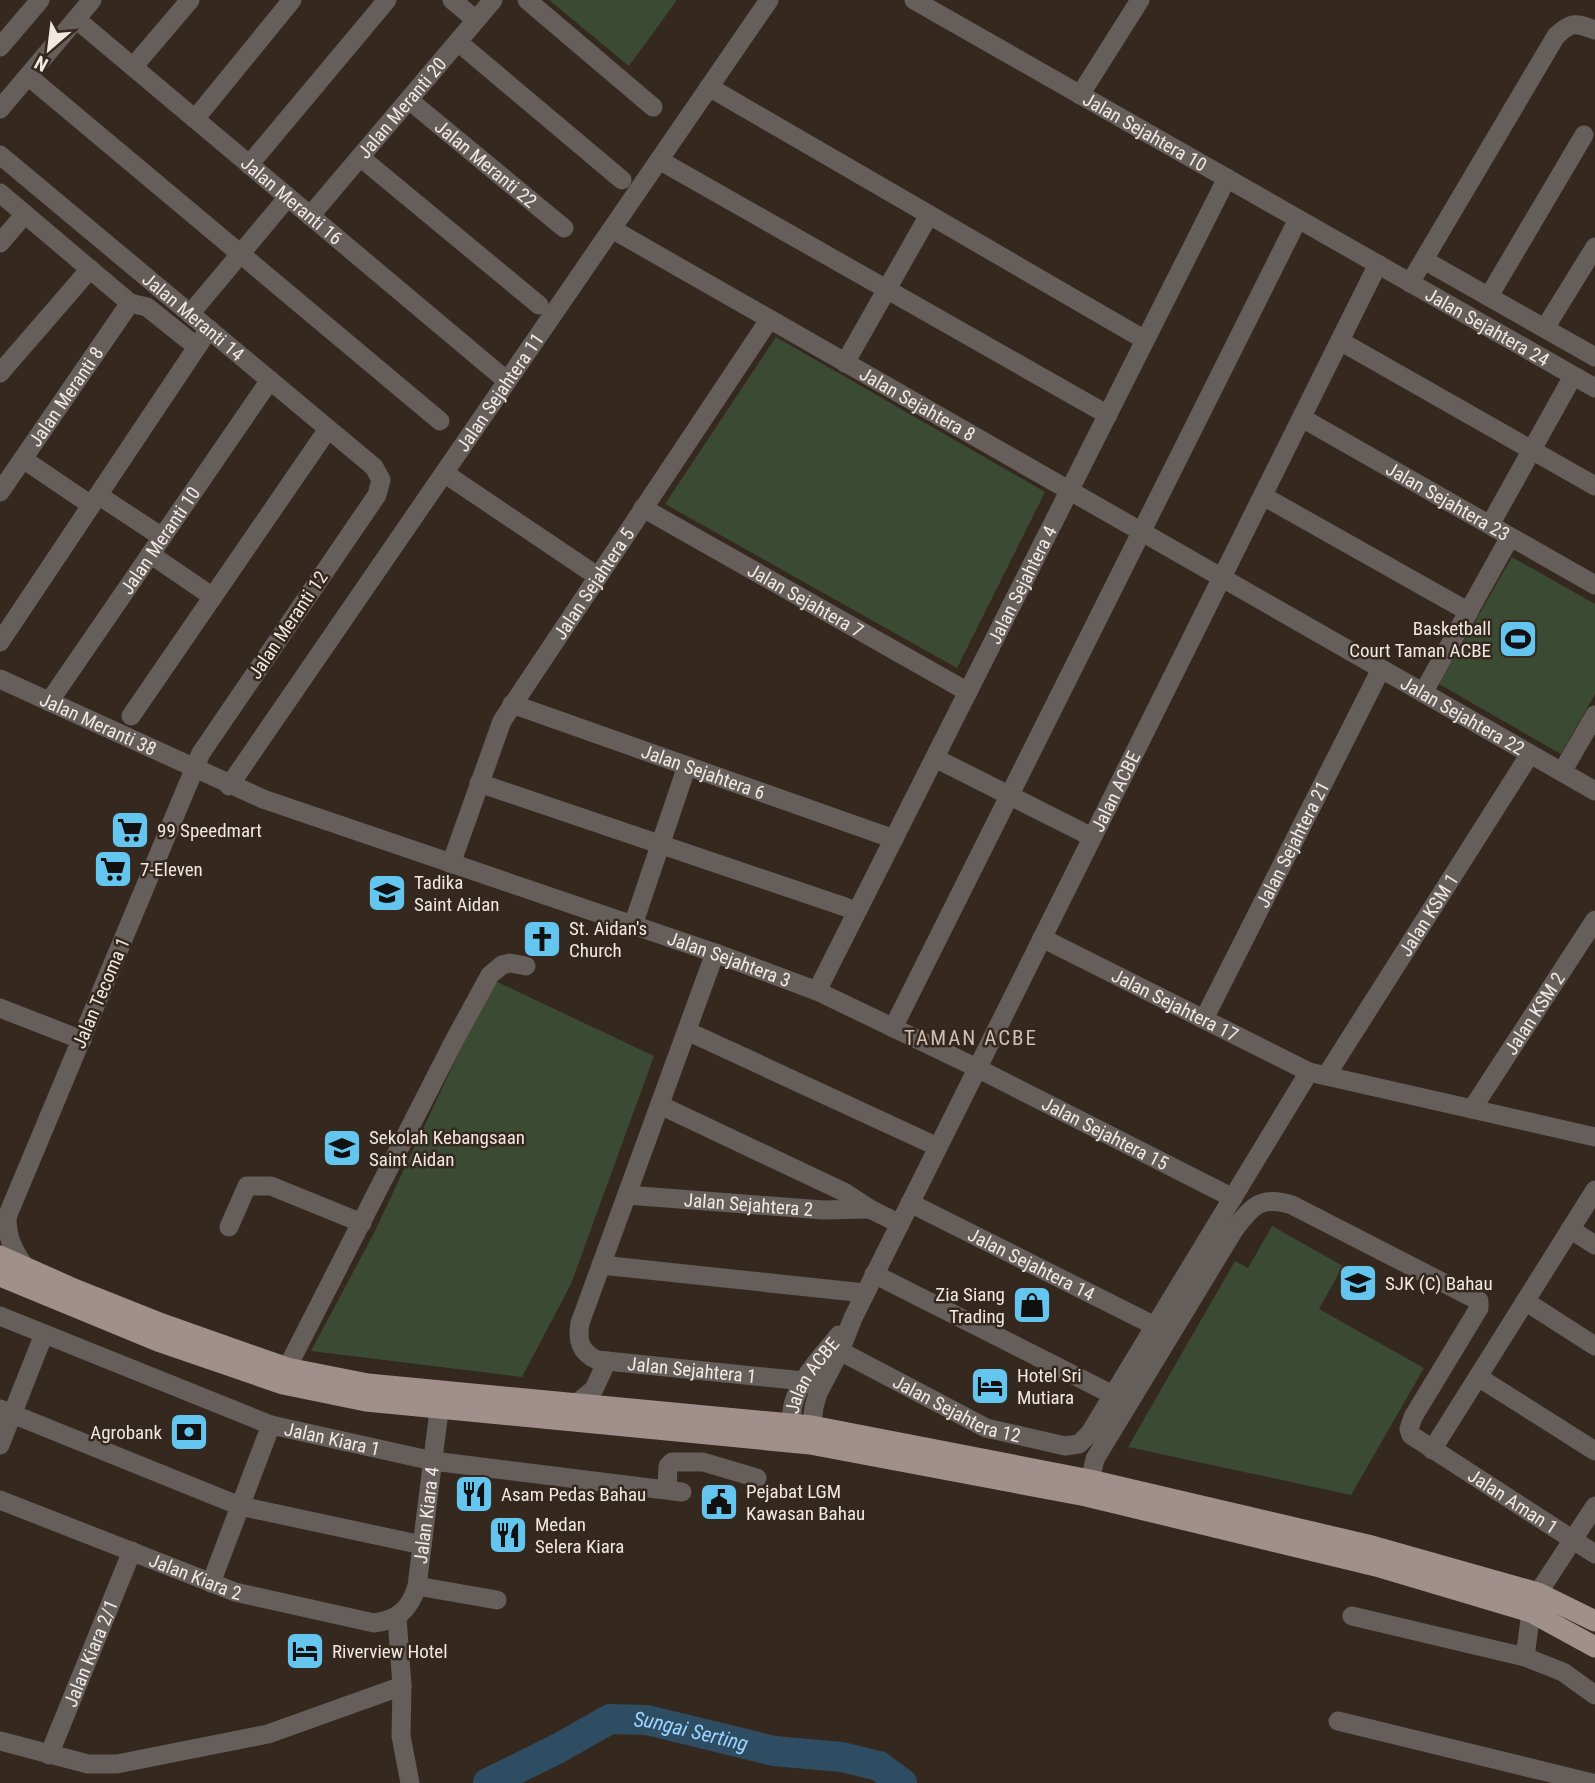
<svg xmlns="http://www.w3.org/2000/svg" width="1595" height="1783" viewBox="0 0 1595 1783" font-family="'Roboto Condensed',sans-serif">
<rect width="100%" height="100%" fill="#35281f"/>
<!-- green -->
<path fill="#3b4b33" d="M 549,0 L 677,0 L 629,66 Z
M 776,337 L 1045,492 L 957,668 L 665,504 Z
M 1512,557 L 1595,604 L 1595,694 L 1561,754 L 1439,684 Z
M 493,980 L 654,1056 L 571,1284 L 522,1377 L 311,1351 L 375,1231 Z
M 1272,1226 L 1343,1266 L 1319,1309 L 1424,1368 L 1351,1495 L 1128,1447 L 1235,1261 L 1248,1268 Z"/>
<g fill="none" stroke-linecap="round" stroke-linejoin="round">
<!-- river -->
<path stroke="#2e4d63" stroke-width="30" id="s1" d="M 488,1783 L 557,1749 L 610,1719 L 647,1720 L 774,1751 L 842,1757 L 879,1766 L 902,1783"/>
<!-- minor -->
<g stroke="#665e5b" stroke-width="19">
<path d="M 452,0 L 476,20"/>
<path d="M 527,0 L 653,107"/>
<path id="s2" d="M 914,0 L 1595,388"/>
<path id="s3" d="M 76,19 L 507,381"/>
<path d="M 458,42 L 622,180"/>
<path d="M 0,47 L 40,0"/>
<path d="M 133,67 L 190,0"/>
<path d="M 28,76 L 440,421"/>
<path d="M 709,87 L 1145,340"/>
<path d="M 1080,95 L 1140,0"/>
<path id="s4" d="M 409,100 L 564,228"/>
<path d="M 0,109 L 92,0"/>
<path d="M 195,119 L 292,0"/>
<path id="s5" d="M 0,155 L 374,467 L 381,480 L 377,495 L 201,753 L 7,1217 L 0,1225"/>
<path d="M 360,157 L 539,305"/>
<path d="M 659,160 L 1108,415"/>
<path d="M 249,165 L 387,0"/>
<path d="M 0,193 L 130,303 L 147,307 L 197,347"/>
<path id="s6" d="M 310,216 L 493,0"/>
<path id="s7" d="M 612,229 L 1595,791"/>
<path d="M 0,243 L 25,214"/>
<path d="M 1424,260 L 1595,357"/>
<path d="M 1410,283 L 1556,36 C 1572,21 1575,23 1595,30"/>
<path d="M 1489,296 L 1584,135"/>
<path d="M 190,314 L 288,197"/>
<path d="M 1545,328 L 1595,247"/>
<path d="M 1340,341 L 1595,486"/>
<path d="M 845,363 L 929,215"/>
<path d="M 0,373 L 90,269"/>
<path id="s8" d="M 1302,418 L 1595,585"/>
<path d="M 23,459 L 91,505"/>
<path d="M 444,473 L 597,576"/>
<path id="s9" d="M 0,492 L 130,303"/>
<path d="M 98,495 L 162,537"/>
<path d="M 1263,496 L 1469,612"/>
<path id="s10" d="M 643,508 L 968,692"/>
<path d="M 1490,525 L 1573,376"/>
<path d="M 150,554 L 213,597"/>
<path d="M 0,642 L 209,329"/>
<path id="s11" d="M 0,679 L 263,799 L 715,953 L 817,991 L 977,1068 L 1233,1198"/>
<path d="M 1423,693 L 1510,537"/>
<path id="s12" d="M 49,702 L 270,380"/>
<path id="s13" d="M 512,704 L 894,839"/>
<path d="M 131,716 L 328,429"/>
<path d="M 935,758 L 1092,837"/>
<path d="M 1562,772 L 1595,715"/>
<path d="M 479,783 L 857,911"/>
<path id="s14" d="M 229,786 L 769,0"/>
<path id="s15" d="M 451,864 L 502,721 L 769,320"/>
<path d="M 633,925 L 687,766"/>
<path id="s16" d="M 1042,938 L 1309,1072 L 1595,1137"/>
<path id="s17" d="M 715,953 L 580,1323 C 577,1340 580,1352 597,1360 L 804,1381"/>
<path id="s18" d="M 817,991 L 1227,178"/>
<path d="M 0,1008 L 82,1040"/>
<path id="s19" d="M 1204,1019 L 1381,669"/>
<path d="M 893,1028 L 1298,219"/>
<path d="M 687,1031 L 938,1147"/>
<path id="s20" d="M 1326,1076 L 1530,754"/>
<path d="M 660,1105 L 844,1192 L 870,1209 L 900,1224"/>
<path id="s21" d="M 1472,1109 L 1595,920"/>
<path id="s22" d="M 627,1195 L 823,1210 L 870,1209"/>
<path id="s23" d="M 910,1203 L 1155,1326"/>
<path d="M 7,1217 C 7,1238 13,1250 25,1267"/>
<path d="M 229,1227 L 247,1186 L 271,1186 L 362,1223"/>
<path d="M 1570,1229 L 1595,1245"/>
<path d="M 601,1265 L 865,1293"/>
<path d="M 874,1274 L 1113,1395"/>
<path d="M 1525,1301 L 1595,1346"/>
<path id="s24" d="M 0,1316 L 271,1425 L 433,1461 L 682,1492"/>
<path id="s25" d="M 840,1351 L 986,1428 L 1065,1446 L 1079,1444 L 1090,1433 L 1309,1072"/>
<path d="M 1478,1377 L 1595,1451"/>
<path d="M 283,1383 L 287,1368 L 455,1039 L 490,975 L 502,965 L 510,963 L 526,966"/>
<path d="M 576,1404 L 594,1389 L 607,1361"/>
<path d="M 0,1409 L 240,1506 L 422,1545"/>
<path id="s26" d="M 789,1438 C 791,1427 791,1415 793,1405 C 800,1378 822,1356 839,1335"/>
<path id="s27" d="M 810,1440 L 814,1407 L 818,1393 L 840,1351 L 853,1318 L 1378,264"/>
<path d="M 0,1445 L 44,1334"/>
<path d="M 1432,1450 L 1595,1190"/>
<path d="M 667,1489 L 668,1466 L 672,1462 L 703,1462 L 757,1478"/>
<path id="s28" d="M 1087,1494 L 1095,1459 L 1234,1230 C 1252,1206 1261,1195 1292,1205 L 1479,1301 L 1479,1308 L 1413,1417 L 1409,1429 L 1411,1435 L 1595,1554"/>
<path id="s29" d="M 0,1500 L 235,1592 L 374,1623 C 398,1620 410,1609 417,1586 L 441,1395"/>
<path d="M 211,1583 L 271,1425"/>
<path d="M 417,1586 L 497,1600"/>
<path d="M 1352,1616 L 1525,1657 L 1563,1672 L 1595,1695"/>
<path d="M 397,1618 L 402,1686 L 401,1736 L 410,1783"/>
<path d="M 1525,1657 L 1531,1612 L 1538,1593 L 1595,1506"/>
<path d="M 1338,1721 L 1592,1783"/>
<path d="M 0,1741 L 88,1764 L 117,1764 L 268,1734 L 402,1686"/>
<path id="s30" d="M 49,1755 L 132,1551"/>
</g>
<!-- major -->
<path stroke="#a08f8b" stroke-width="21" d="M 0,1256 L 74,1289 L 162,1324 L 287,1368 L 368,1384 L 812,1426 L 1090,1480 L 1372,1546 L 1538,1593 L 1595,1621
M 0,1276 L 158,1341 L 283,1384 L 366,1401 L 810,1444 L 1086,1496 L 1376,1566 L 1531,1612 L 1595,1647"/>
</g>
<!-- icons -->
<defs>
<g id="stadium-square" transform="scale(2.0125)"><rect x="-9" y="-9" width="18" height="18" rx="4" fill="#64c5ee" stroke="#35281f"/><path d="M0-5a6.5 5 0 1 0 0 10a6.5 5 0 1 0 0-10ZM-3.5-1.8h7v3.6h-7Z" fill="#111"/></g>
<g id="supermarket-square" transform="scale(2.0125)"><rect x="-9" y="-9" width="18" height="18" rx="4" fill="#64c5ee" stroke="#35281f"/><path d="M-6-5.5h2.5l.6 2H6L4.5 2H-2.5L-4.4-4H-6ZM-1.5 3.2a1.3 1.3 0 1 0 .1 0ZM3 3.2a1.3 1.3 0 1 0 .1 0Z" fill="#111"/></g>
<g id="school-square" transform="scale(2.0125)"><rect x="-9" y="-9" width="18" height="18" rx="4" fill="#64c5ee" stroke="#35281f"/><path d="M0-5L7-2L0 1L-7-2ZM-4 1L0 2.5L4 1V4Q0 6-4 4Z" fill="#111"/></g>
<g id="church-square" transform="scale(2.0125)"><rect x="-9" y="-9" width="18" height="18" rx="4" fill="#64c5ee" stroke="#35281f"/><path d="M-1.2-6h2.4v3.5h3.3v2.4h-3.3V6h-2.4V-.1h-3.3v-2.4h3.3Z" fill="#111"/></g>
<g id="shop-square" transform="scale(2.0125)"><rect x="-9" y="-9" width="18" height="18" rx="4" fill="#64c5ee" stroke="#35281f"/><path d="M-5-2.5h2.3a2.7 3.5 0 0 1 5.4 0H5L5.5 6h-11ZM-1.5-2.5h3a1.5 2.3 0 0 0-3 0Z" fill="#111"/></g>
<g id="hotel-square" transform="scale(2.0125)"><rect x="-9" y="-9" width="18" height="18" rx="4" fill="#64c5ee" stroke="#35281f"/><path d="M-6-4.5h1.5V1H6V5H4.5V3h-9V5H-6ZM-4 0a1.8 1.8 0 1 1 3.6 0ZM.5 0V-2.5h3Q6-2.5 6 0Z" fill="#111"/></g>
<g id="bank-square" transform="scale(2.0125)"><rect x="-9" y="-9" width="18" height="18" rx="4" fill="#64c5ee" stroke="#35281f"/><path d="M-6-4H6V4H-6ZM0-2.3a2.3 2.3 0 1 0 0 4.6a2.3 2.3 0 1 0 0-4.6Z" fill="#111"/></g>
<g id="restaurant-square" transform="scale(2.0125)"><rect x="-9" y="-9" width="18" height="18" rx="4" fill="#64c5ee" stroke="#35281f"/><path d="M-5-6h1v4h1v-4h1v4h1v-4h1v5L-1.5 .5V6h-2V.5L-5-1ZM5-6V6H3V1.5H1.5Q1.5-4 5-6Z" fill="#111"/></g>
<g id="civic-square" transform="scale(2.0125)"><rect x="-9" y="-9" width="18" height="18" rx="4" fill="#64c5ee" stroke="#35281f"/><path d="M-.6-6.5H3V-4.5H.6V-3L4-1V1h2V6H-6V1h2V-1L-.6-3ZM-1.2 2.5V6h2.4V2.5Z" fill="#111"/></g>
</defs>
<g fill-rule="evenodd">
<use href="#stadium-square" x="1518" y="639"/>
<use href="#supermarket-square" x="130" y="830"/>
<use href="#supermarket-square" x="113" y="869"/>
<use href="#school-square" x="387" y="893"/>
<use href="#church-square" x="542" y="939"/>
<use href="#school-square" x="342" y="1148"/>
<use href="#school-square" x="1358" y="1283"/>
<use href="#shop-square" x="1032" y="1305"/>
<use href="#hotel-square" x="990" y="1386"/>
<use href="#bank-square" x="189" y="1432"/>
<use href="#restaurant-square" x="474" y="1494"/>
<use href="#civic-square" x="719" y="1502"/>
<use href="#restaurant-square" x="508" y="1535"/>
<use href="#hotel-square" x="305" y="1651"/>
</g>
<g text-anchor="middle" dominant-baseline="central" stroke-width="5" stroke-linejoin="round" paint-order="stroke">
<!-- street labels -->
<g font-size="19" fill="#f1e8e2" stroke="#35281f">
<text stroke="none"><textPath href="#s6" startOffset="142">Jalan Meranti 20</textPath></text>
<text stroke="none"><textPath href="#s2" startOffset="266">Jalan Sejahtera 10</textPath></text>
<text stroke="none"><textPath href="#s4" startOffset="100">Jalan Meranti 22</textPath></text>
<text stroke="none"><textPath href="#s3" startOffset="282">Jalan Meranti 16</textPath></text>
<text stroke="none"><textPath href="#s5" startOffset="252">Jalan Meranti 14</textPath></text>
<text stroke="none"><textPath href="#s2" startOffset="660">Jalan Sejahtera 24</textPath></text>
<text stroke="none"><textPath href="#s14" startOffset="478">Jalan Sejahtera 11</textPath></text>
<text stroke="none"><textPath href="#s9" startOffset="116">Jalan Meranti 8</textPath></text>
<text stroke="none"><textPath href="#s7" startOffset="352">Jalan Sejahtera 8</textPath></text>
<text stroke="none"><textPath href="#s8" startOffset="168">Jalan Sejahtera 23</textPath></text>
<text stroke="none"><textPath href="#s12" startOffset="196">Jalan Meranti 10</textPath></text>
<text stroke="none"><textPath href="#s15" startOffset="317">Jalan Sejahtera 5</textPath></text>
<text stroke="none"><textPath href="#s18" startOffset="455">Jalan Sejahtera 4</textPath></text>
<text stroke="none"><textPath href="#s10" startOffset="187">Jalan Sejahtera 7</textPath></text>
<text transform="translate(288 625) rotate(-56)">Jalan Meranti 12</text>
<text stroke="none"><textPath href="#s7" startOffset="980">Jalan Sejahtera 22</textPath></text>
<text stroke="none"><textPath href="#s11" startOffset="108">Jalan Meranti 38</textPath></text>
<text stroke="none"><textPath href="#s13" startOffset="203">Jalan Sejahtera 6</textPath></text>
<text stroke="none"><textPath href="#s27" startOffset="719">Jalan ACBE</textPath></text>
<text stroke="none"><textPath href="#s19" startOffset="196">Jalan Sejahtera 21</textPath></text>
<text stroke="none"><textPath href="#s20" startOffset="191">Jalan KSM 1</textPath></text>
<text stroke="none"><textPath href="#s11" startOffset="782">Jalan Sejahtera 3</textPath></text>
<text transform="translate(101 993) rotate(-67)">Jalan Tecoma 1</text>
<text stroke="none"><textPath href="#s16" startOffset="149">Jalan Sejahtera 17</textPath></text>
<text stroke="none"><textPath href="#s21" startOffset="114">Jalan KSM 2</textPath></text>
<text stroke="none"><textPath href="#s11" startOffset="1197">Jalan Sejahtera 15</textPath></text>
<text stroke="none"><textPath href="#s22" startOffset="122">Jalan Sejahtera 2</textPath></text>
<text stroke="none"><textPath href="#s23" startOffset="136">Jalan Sejahtera 14</textPath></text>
<text stroke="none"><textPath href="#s17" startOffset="534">Jalan Sejahtera 1</textPath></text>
<text stroke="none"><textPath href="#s26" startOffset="68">Jalan ACBE</textPath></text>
<text stroke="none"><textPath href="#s25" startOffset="131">Jalan Sejahtera 12</textPath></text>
<text stroke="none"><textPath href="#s24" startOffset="355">Jalan Kiara 1</textPath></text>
<text stroke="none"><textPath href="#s28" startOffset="859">Jalan Aman 1</textPath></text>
<text stroke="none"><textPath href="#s29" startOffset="527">Jalan Kiara 4</textPath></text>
<text stroke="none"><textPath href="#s29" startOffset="210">Jalan Kiara 2</textPath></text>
<text stroke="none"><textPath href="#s30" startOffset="110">Jalan Kiara 2/1</textPath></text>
</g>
<!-- poi labels -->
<g font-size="19" fill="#f1e8e2" stroke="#35281f" text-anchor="start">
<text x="1491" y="628" text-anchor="end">Basketball<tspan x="1491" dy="22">Court Taman ACBE</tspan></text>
<text x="157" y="830">99 Speedmart</text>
<text x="140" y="869">7-Eleven</text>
<text x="414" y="882">Tadika<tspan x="414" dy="22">Saint Aidan</tspan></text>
<text x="569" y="928">St. Aidan's<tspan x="569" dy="22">Church</tspan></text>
<text x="369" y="1137">Sekolah Kebangsaan<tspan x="369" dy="22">Saint Aidan</tspan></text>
<text x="1385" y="1283">SJK (C) Bahau</text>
<text x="1005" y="1294" text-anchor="end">Zia Siang<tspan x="1005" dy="22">Trading</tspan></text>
<text x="1017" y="1375">Hotel Sri<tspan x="1017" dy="22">Mutiara</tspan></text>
<text x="162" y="1432" text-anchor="end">Agrobank</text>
<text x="746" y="1491">Pejabat LGM<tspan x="746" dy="22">Kawasan Bahau</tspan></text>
<text x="501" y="1494">Asam Pedas Bahau</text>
<text x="535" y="1524">Medan<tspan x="535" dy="22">Selera Kiara</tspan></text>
<text x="332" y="1651">Riverview Hotel</text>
</g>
<!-- neighbourhood labels -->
<g font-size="21" letter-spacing="2" fill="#d0bfb3" stroke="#35281f">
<text x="971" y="1038">TAMAN ACBE</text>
</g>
<!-- water labels -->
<g font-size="21" font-style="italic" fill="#9ad3fc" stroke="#35281f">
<text stroke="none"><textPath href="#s1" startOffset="220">Sungai Serting</textPath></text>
</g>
</g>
<!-- north arrow -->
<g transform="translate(49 49) rotate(208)" stroke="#35281f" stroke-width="5" paint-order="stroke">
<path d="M0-5L12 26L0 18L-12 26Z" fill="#f1e8e2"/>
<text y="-10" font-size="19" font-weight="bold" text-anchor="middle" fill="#f1e8e2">N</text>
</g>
</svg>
